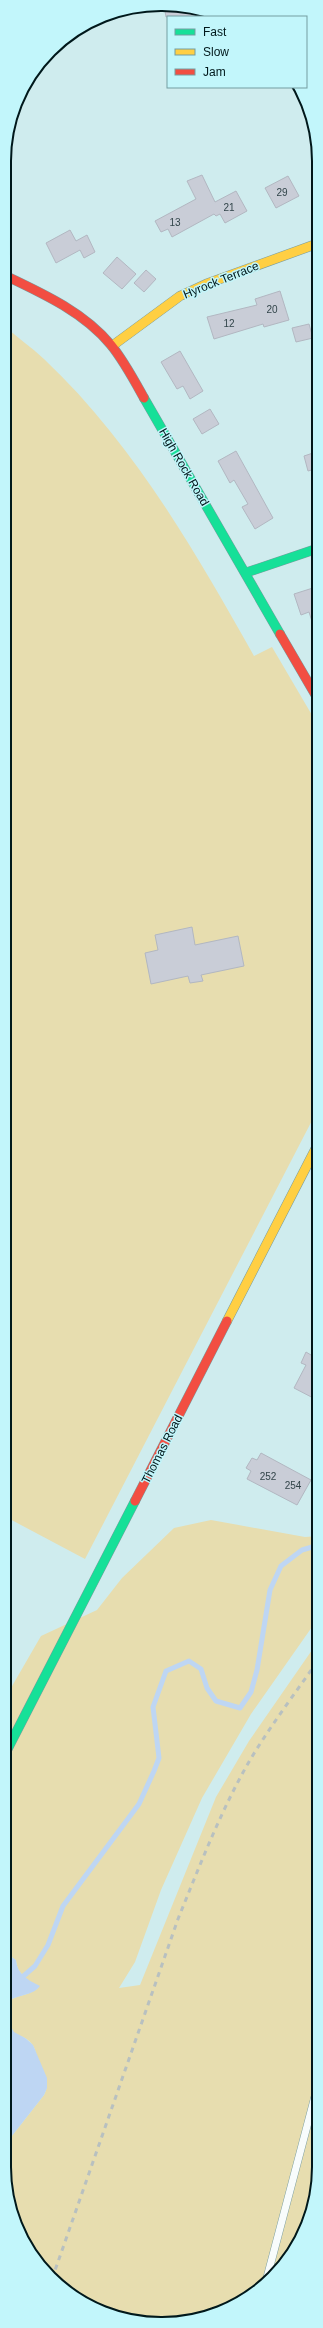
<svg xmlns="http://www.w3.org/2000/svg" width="323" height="2328" viewBox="0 0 323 2328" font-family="Arial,sans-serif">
<rect width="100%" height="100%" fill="#cfecee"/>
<!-- green -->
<path fill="#e7ddaf" d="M 4,326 C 17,337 31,347 44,359 C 133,443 195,551 254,656 L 272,647 L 319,727 L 319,1107 L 85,1559 L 4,1516 Z
M 211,1520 L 305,1537 L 319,1536 L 319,1617 L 251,1714 L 202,1798 L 161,1890 L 135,1962 L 119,1988 L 140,1985 L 216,1797 L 249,1741 L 319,1640 L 319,2177 L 303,2236 L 266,2285 L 212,2316 L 151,2324 L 92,2308 L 50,2278 L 16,2227 L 4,2167 L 4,2146 L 44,2095 C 51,2082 44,2075 39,2063 C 36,2056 36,2048 31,2043 C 27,2038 23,2037 18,2035 C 7,2031 4,2014 4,2005 C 14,1994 29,1997 39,1987 C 28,1981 17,1974 16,1960 L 4,1952 L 4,1700 L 41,1636 L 97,1610 L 122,1578 L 174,1528 Z"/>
<!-- water -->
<path fill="#bed6f3" d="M 4,1952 L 16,1960 C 17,1974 28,1980 40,1986 C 31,1998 14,1993 4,2005 Z
M 4,2015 L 14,2032 L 25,2038 L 33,2045 L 47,2078 L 47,2088 L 44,2095 L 4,2146 Z"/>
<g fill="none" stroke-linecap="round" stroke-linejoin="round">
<!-- stream -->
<path stroke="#bed6f3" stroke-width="5" d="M 19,1980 L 35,1966 L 48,1945 L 63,1906 L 139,1804 L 154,1771 L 159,1758 L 153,1707 L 166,1671 L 189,1661 L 201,1669 L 207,1688 L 216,1701 L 240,1708 L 251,1692 L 257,1670 L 270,1590 L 281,1566 L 302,1550 L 319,1545"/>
</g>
<!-- building -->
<path fill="#c9cdd7" stroke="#b2b7c1" d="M 172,4 L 204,12 L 204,17 L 166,17 L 164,5 Z
M 202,175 L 215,202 L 236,191 L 247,211 L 225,223 L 220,214 L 216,216 L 214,214 L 172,237 L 168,229 L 161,232 L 155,221 L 196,199 L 187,181 Z
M 288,176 L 299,196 L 276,208 L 265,188 Z
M 70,230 L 76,241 L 87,235 L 95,252 L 84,258 L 80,250 L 56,263 L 46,243 Z
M 117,257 L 136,274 L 122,289 L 103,273 Z
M 146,270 L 156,279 L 144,292 L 134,283 Z
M 280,291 L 289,320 L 264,327 L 263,324 L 214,339 L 207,317 L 257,305 L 255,299 Z
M 309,324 L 313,338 L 296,342 L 292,328 Z
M 180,351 L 203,391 L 190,399 L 183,386 L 177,389 L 161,362 Z
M 210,409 L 219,424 L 202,434 L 193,419 Z
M 236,451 L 273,518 L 255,529 L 242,507 L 248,504 L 234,480 L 230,483 L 218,461 Z
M 319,451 L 319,468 L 308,471 L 304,456 Z
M 316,587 L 319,595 L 319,634 L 316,634 L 309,612 L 301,615 L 294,594 Z
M 192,927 L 195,945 L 238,936 L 244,966 L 201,975 L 203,981 L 190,983 L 188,976 L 151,984 L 145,953 L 158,950 L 155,935 Z
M 319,1341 L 319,1401 L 294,1388 L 306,1365 L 301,1363 L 306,1352 L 311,1355 Z
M 261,1453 L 311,1480 L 297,1505 L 247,1479 L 251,1471 L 246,1468 L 252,1458 L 257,1460 Z"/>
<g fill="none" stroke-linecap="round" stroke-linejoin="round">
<!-- lane casing -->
<g stroke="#799c9e" stroke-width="8">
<path id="lane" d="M 265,2285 L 319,2081"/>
</g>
<!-- fast casing -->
<g stroke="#799c9e" stroke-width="10">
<path id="fast" d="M 144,398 L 280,634
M 245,573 L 319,548
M 4,1756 L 135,1501"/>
</g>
<!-- slow casing -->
<g stroke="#799c9e" stroke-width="10">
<path id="slow" d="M 112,346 L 180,296 L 206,284 L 319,243
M 227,1321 L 319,1142"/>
</g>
<!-- jam casing -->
<g stroke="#799c9e" stroke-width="10">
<path id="jam" d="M 4,275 C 42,293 84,312 111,345 C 124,361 134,380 144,398
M 280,634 L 319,701
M 135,1501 L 227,1321"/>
</g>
<!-- lane -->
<use href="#lane" stroke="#f8fcfc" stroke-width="7"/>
<!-- fast -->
<use href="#fast" stroke="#16e098" stroke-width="9"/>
<!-- slow -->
<use href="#slow" stroke="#ffcf43" stroke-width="9"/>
<!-- jam -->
<use href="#jam" stroke="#f24e42" stroke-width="9"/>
<!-- rail -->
<path stroke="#b8c0c0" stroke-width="3" stroke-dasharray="5 5" stroke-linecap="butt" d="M 52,2279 L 178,1919 C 200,1865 221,1810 250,1760 C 271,1725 296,1692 319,1659"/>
</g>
<g text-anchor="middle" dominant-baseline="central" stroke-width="3" stroke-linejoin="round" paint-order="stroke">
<!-- number labels -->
<g font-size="10" fill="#32454a">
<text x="282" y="192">29</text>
<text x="229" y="207">21</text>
<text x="175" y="222">13</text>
<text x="272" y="309">20</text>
<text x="229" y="323">12</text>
<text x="268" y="1476">252</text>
<text x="293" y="1485">254</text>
</g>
<!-- street labels -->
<g font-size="12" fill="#00181b" stroke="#c2f6fb">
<text transform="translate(221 280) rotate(-22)">Hyrock Terrace</text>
<text transform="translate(184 467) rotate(60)">High Rock Road</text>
<text transform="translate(162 1449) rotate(-63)">Thomas Road</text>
</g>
</g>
<!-- crop -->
<path d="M0 0H323V2328H0ZM161 11H162A150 150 0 0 1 312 161V2167A150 150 0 0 1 162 2317H161A150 150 0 0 1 11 2167V161A150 150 0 0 1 161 11Z" fill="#c2f6fb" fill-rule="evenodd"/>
<path fill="none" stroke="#00181b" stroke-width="2" d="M161 11H162A150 150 0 0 1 312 161V2167A150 150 0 0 1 162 2317H161A150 150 0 0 1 11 2167V161A150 150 0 0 1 161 11Z"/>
<!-- legend -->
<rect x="167" y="16" width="140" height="72" fill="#c2f6fb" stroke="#749da1"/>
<rect x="175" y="29" width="20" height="6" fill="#16e098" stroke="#749da1"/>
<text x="203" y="36" font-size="12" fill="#00181b">Fast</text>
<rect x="175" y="49" width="20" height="6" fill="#ffcf43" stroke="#749da1"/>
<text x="203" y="56" font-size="12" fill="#00181b">Slow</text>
<rect x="175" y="69" width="20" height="6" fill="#f24e42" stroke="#749da1"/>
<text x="203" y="76" font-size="12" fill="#00181b">Jam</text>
</svg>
